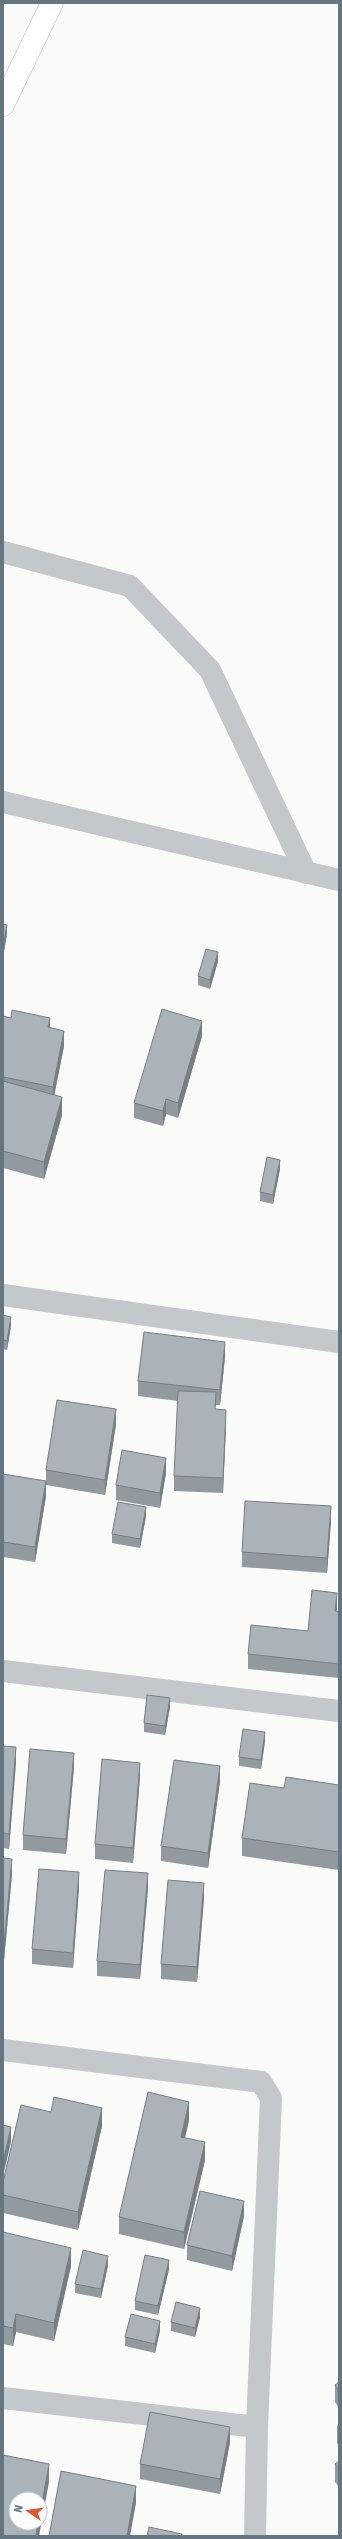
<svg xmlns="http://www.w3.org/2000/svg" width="342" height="2539" viewBox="0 0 342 2539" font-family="'Fira Sans',sans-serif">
<rect width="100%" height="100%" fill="#fafaf8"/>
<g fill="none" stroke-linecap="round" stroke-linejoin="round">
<!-- secondary casing -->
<g stroke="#b3babf" stroke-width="23">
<path id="secondary" d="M 3,105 L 52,3"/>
</g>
<!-- street -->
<path stroke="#c3c8cc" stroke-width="22" d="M 3,552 L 130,586 L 210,670 L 306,873
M 3,802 L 339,880
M 3,1295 L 339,1342
M 3,1671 L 339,1711
M 3,2050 L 261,2082 L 271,2098 L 257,2427 L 255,2536
M 3,2398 L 257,2427"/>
<!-- secondary -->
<use href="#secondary" stroke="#fff" stroke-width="22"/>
</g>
<!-- wall -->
<path fill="#929a9f" d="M 3,924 L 7,934 L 4,951 L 3,951 Z
M 218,961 L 210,989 L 198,985 L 198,976 Z
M 3,1016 L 50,1028 L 64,1046 L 54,1095 L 62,1115 L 44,1179 L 3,1168 Z
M 202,1036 L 178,1118 L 166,1114 L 163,1126 L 134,1118 L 134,1103 Z
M 280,1169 L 273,1204 L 260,1201 L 260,1192 Z
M 3,1315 L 11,1326 L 7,1350 L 3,1349 Z
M 225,1357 L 220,1405 L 216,1405 L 215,1409 L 226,1425 L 223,1493 L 174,1491 L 174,1476 L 178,1401 L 138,1396 L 138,1381 Z
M 116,1424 L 105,1495 L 46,1485 L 46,1470 Z
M 166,1473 L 160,1508 L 116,1500 L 116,1485 Z
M 3,1474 L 46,1496 L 35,1562 L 3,1557 Z
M 146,1516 L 140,1548 L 112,1543 L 112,1534 Z
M 331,1521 L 327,1573 L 242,1567 L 242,1552 Z
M 337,1608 L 336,1611 L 339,1612 L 339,1678 L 248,1669 L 248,1654 L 308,1631 Z
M 170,1707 L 165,1735 L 144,1732 L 144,1723 Z
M 265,1741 L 261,1769 L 239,1766 L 239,1757 Z
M 3,1746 L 16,1762 L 9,1849 L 3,1848 Z
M 74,1767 L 66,1854 L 23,1850 L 23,1835 Z
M 140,1777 L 133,1863 L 95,1859 L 95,1844 Z
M 220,1781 L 208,1868 L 161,1861 L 161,1846 Z
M 339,1785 L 339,1870 L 242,1856 L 242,1838 L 284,1788 Z
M 3,1858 L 12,1874 L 4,1960 L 3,1959 Z
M 79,1887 L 73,1968 L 32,1964 L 32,1949 Z
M 148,1888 L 140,1979 L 97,1976 L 97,1961 Z
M 204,1898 L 197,1982 L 161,1979 L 161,1964 Z
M 189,2120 L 185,2138 L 205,2160 L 184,2249 L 119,2234 L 119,2217 Z
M 102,2126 L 78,2230 L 3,2213 L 3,2182 Z
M 244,2216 L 232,2271 L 187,2260 L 187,2245 Z
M 3,2232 L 71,2266 L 54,2341 L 16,2332 L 13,2346 L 3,2344 Z
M 108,2265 L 101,2298 L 75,2293 L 75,2284 Z
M 169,2269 L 158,2315 L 135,2310 L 135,2301 Z
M 200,2317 L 195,2337 L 171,2331 L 171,2322 Z
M 160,2330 L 155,2353 L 125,2346 L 125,2337 Z
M 339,2382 L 339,2408 L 335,2402 L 335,2385 Z
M 339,2424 L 339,2446 L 337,2443 L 337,2426 Z
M 230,2442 L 220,2494 L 140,2479 L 140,2464 Z
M 339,2461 L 339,2487 L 335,2482 L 335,2464 Z"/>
<!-- shaded-wall -->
<path fill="#777d82" d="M 7,925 L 7,934 L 4,951 L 4,942 Z
M 218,952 L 218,961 L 210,989 L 210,980 Z
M 50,1018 L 50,1033 L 48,1027 Z
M 202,1021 L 202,1036 L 178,1118 L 178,1103 Z
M 64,1031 L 64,1046 L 53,1102 L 53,1087 Z
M 62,1097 L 62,1115 L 44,1179 L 44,1162 Z
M 166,1099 L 166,1114 L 163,1126 L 163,1111 Z
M 280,1160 L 280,1169 L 273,1204 L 273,1195 Z
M 11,1317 L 11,1326 L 7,1350 L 7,1341 Z
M 225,1342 L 225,1357 L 220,1405 L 220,1390 Z
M 116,1409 L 116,1424 L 105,1495 L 105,1480 Z
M 226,1410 L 226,1425 L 223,1493 L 223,1478 Z
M 166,1458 L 166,1473 L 160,1508 L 160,1493 Z
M 46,1481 L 46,1496 L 35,1562 L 35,1547 Z
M 331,1506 L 331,1521 L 327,1573 L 327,1558 Z
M 146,1507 L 146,1516 L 140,1548 L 140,1539 Z
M 337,1593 L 337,1608 L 335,1626 L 335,1611 Z
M 170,1698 L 170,1707 L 165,1735 L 165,1726 Z
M 265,1732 L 265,1741 L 261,1769 L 261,1760 Z
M 16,1747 L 16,1762 L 9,1849 L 9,1834 Z
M 74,1753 L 74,1767 L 66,1854 L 66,1839 Z
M 140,1763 L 140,1777 L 133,1863 L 133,1848 Z
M 220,1766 L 220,1781 L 208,1868 L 208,1853 Z
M 12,1859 L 12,1874 L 4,1960 L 4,1945 Z
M 79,1872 L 79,1887 L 73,1968 L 73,1953 Z
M 148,1873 L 148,1888 L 140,1979 L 140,1965 Z
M 204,1883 L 204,1898 L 197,1982 L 197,1967 Z
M 189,2102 L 189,2120 L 181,2155 L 181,2137 Z
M 102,2108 L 102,2126 L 78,2230 L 78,2212 Z
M 11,2127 L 11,2142 L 3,2176 L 3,2162 Z
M 205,2142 L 205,2160 L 184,2249 L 184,2232 Z
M 244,2201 L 244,2216 L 232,2271 L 232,2256 Z
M 71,2248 L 71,2266 L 54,2341 L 54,2323 Z
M 108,2256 L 108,2265 L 101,2298 L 101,2289 Z
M 169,2260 L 169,2269 L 158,2315 L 158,2306 Z
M 200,2308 L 200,2317 L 195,2337 L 195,2328 Z
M 16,2314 L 16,2332 L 13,2346 L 13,2328 Z
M 160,2321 L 160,2330 L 155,2353 L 155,2344 Z
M 230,2427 L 230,2442 L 220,2494 L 220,2479 Z
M 49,2464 L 49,2482 L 39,2536 L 36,2536 L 38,2523 L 40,2523 L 40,2514 Z
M 136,2486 L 136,2503 L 130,2536 L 127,2536 Z"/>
<!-- building -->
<path fill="#aab3b9" stroke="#777d82" d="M 3,924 L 7,925 L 4,942 L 3,942 Z
M 206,949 L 218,952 L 210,980 L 198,976 Z
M 162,1009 L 202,1021 L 178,1103 L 166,1099 L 163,1111 L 134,1103 Z
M 12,1010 L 50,1018 L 48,1027 L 64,1031 L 53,1087 L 3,1077 L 3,1016 L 11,1018 Z
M 3,1081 L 62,1097 L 44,1162 L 3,1151 Z
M 267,1157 L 280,1160 L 273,1195 L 260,1192 Z
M 3,1315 L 11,1317 L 7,1341 L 3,1340 Z
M 144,1332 L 225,1342 L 220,1390 L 138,1381 Z
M 178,1391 L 216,1392 L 215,1409 L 226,1410 L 223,1478 L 174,1476 Z
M 57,1400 L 116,1409 L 105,1480 L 46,1470 Z
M 122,1450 L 166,1458 L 160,1493 L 116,1485 Z
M 3,1474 L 46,1481 L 35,1547 L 3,1542 Z
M 245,1501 L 331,1506 L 327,1558 L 242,1552 Z
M 118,1502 L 146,1507 L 140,1539 L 112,1534 Z
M 312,1590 L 337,1593 L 335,1611 L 339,1612 L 339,1664 L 248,1654 L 251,1625 L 308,1631 Z
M 147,1695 L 170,1698 L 165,1726 L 144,1723 Z
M 243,1729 L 265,1732 L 261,1760 L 239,1757 Z
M 3,1746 L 16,1747 L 9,1834 L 3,1833 Z
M 30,1749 L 74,1753 L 66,1839 L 23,1835 Z
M 102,1759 L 140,1763 L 133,1848 L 95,1844 Z
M 174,1760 L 220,1766 L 208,1853 L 161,1846 Z
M 286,1777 L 339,1785 L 339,1852 L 242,1838 L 250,1783 L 284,1788 Z
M 3,1858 L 12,1859 L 4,1945 L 3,1944 Z
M 39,1869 L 79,1872 L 73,1953 L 32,1949 Z
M 105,1870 L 148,1873 L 140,1965 L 97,1961 Z
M 168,1880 L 204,1883 L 197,1967 L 161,1964 Z
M 148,2092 L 189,2102 L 181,2137 L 205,2142 L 184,2232 L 119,2217 Z
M 54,2097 L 102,2108 L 78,2212 L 3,2195 L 3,2182 L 21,2105 L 51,2112 Z
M 3,2125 L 11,2127 L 3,2162 Z
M 200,2191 L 244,2201 L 232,2256 L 187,2245 Z
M 3,2232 L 71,2248 L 54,2323 L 16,2314 L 13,2328 L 3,2326 Z
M 83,2250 L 108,2256 L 101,2289 L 75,2284 Z
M 145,2255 L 169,2260 L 158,2306 L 135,2301 Z
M 176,2302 L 200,2308 L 195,2328 L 171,2322 Z
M 131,2314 L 160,2321 L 155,2344 L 125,2337 Z
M 339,2382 L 339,2391 L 335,2385 Z
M 150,2412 L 230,2427 L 220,2479 L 140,2464 Z
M 3,2455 L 49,2464 L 40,2514 L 40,2499 L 16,2499 L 16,2523 L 38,2523 L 36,2536 L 3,2536 Z
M 339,2461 L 339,2469 L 335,2464 Z
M 61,2471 L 136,2486 L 127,2536 L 49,2536 Z
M 149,2527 L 182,2534 L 181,2536 L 147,2536 Z"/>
<!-- border -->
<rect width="342" height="2539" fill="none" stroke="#657683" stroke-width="8"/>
<!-- north arrow -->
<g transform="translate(28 2511) rotate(283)"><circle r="19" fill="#ffffff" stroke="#c1c8cd"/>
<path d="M0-3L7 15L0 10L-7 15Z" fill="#e4572e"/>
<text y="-6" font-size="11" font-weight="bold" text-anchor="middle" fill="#657683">N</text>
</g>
</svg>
